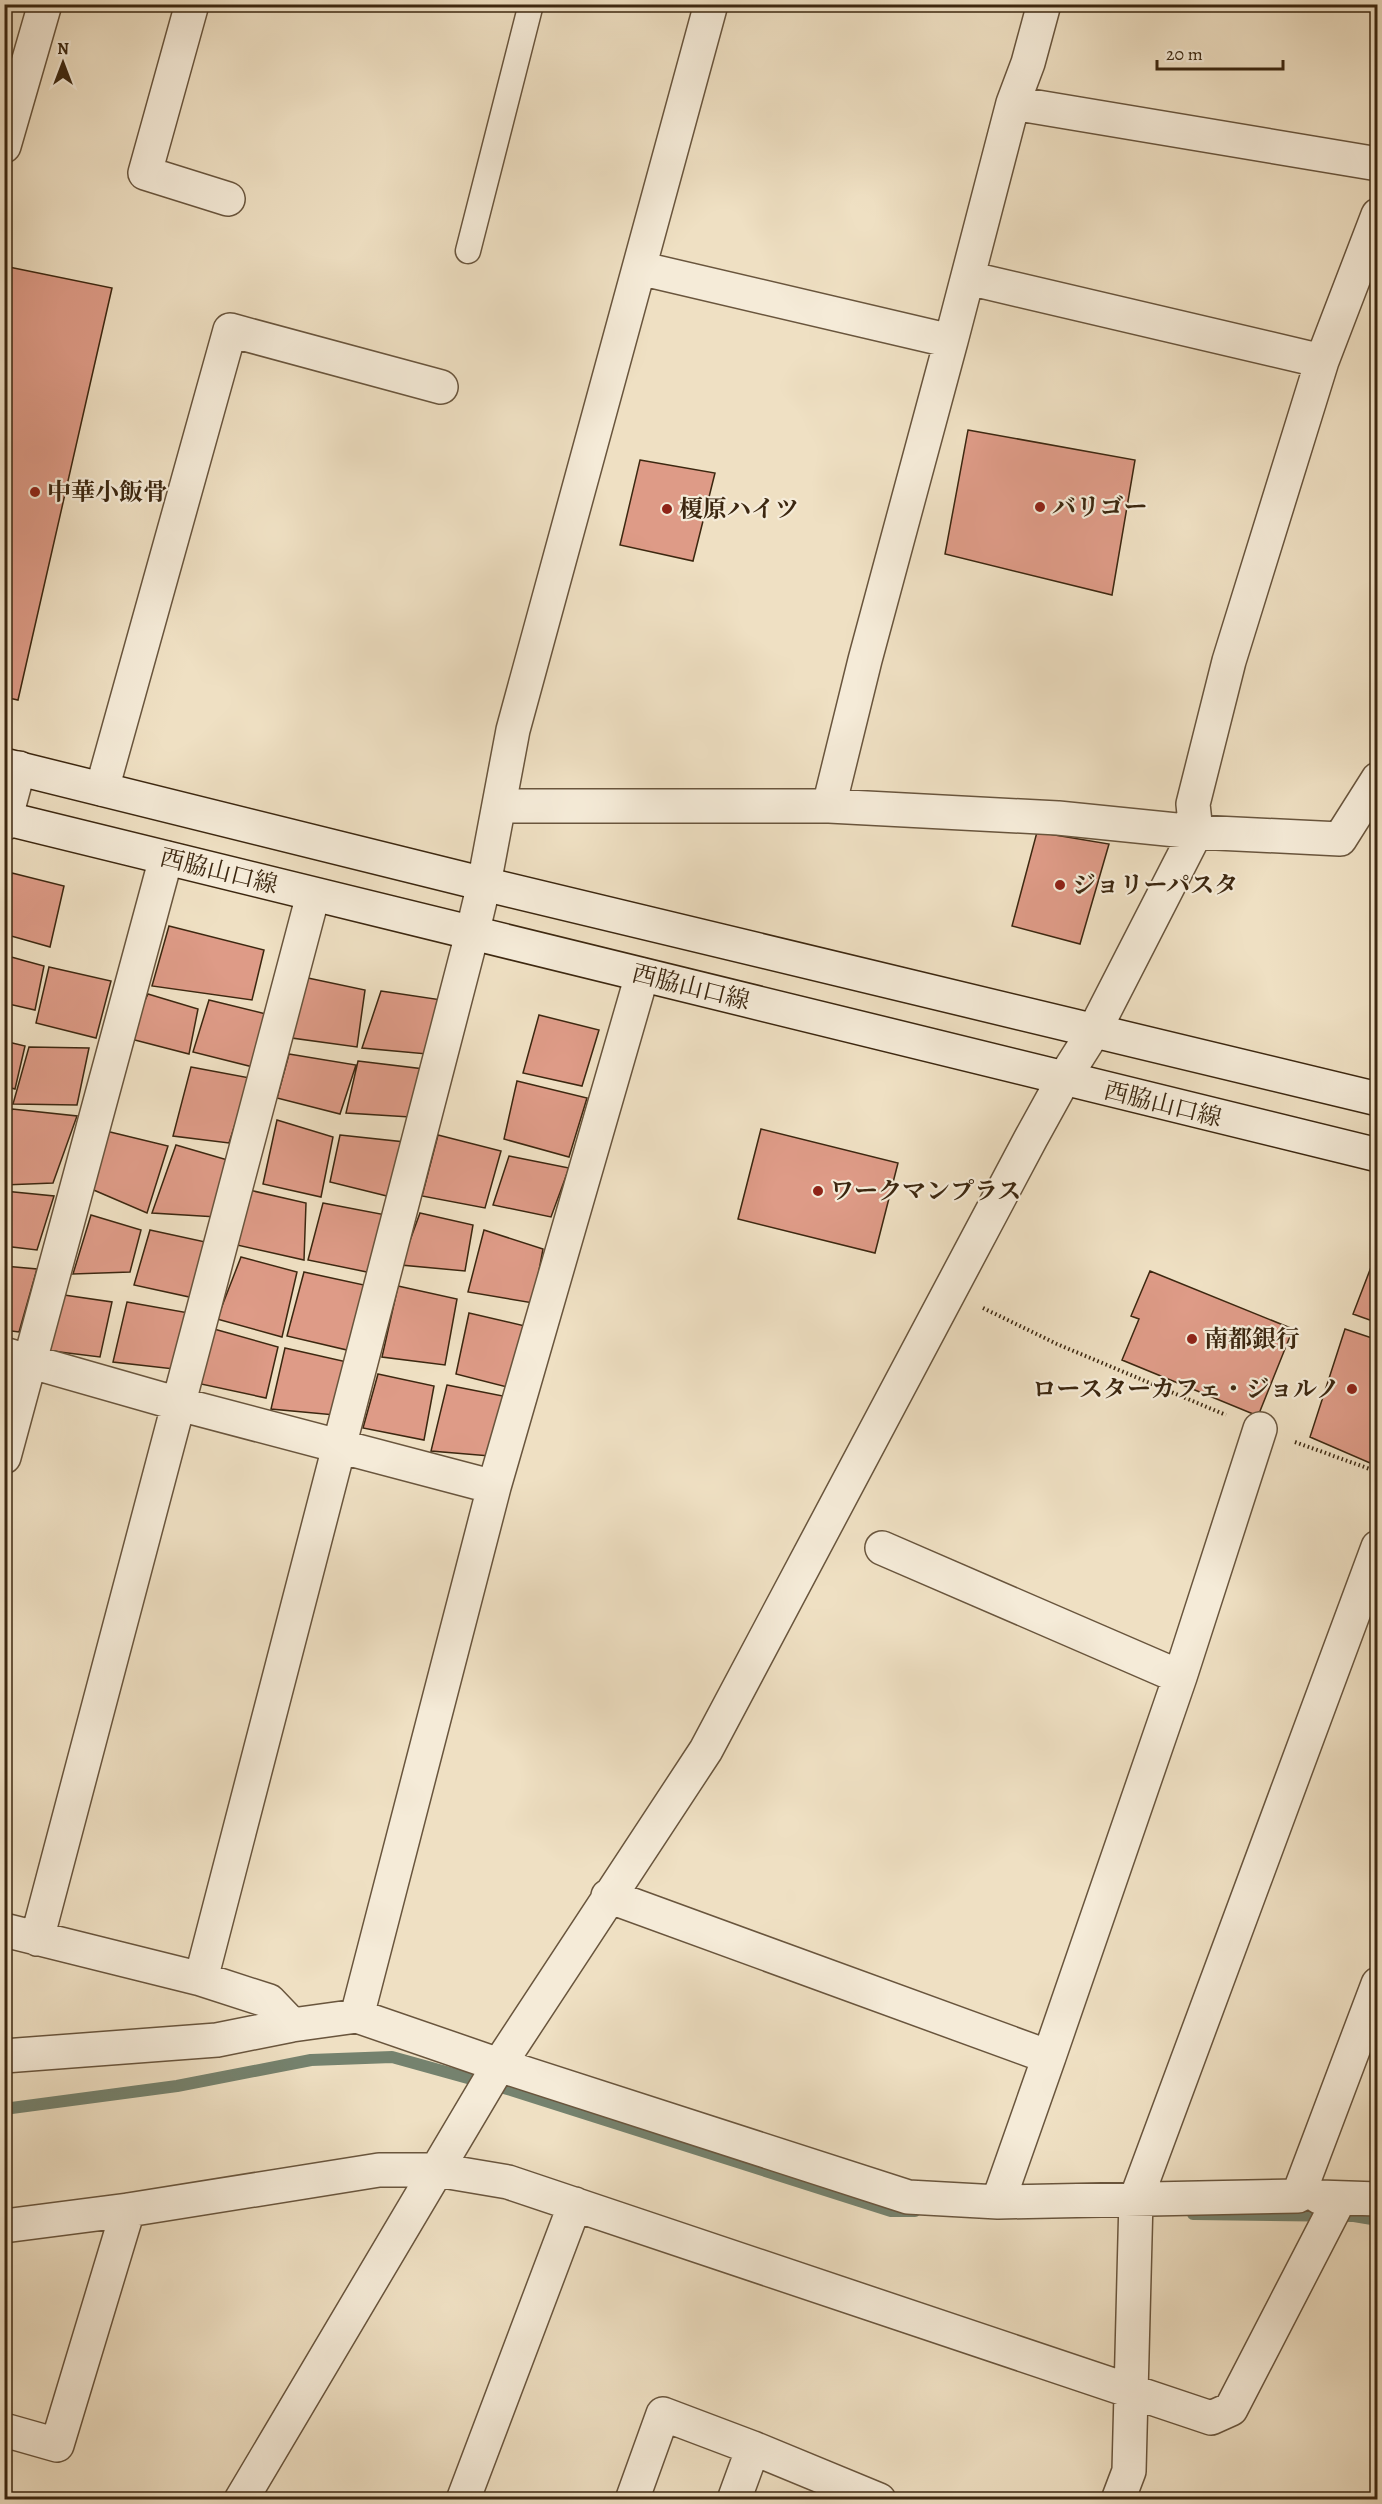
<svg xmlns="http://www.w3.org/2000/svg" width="1382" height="2504" viewBox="0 0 1382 2504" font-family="Alegreya,'Noto Serif JP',serif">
<rect width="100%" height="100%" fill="#efe0c3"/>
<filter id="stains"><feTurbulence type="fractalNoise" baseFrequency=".00333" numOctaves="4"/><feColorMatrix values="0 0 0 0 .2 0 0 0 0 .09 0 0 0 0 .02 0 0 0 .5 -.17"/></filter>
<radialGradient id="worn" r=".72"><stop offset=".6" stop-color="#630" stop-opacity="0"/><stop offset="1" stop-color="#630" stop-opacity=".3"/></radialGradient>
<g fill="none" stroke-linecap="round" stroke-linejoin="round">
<!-- stream -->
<path stroke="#75826e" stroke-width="12" d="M 4,2109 L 177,2086 L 311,2060 L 392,2057 L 511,2090 L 891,2211 L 915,2211
M 1193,2214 L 1354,2216 L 1378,2220"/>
</g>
<!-- building -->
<path fill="#de9b87" stroke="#3c2710" stroke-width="1.5" d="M 4,266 L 112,288 L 18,700 L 4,697 Z
M 968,430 L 1135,460 L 1112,595 L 945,554 Z
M 640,460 L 715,473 L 693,561 L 620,545 Z
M 1037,832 L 1109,844 L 1080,944 L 1012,926 Z
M 12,873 L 64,886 L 50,947 L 4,934 L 4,895 Z
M 169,926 L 264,950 L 252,1000 L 152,986 Z
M 4,955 L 44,966 L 35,1010 L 4,1003 Z
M 49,967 L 111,981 L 96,1038 L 36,1023 Z
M 308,978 L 365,990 L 357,1047 L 292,1038 Z
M 381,991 L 442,1000 L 427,1054 L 362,1048 Z
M 148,994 L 198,1009 L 189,1054 L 127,1038 Z
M 209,1000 L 266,1014 L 253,1067 L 193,1052 Z
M 539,1015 L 599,1030 L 582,1086 L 523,1073 Z
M 4,1041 L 25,1046 L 15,1089 L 4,1086 Z
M 29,1047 L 89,1048 L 77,1105 L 13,1104 Z
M 289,1054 L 356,1065 L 340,1114 L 277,1098 Z
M 358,1061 L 424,1069 L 410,1117 L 346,1113 Z
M 191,1067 L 250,1078 L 229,1143 L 173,1136 Z
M 517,1081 L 587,1098 L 569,1157 L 504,1139 Z
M 12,1109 L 77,1116 L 53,1183 L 4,1185 L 4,1133 Z
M 277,1120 L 333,1137 L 321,1197 L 263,1184 Z
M 761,1129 L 898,1163 L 875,1253 L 738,1219 Z
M 106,1131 L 168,1146 L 147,1213 L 89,1188 Z
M 340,1135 L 405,1142 L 395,1198 L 330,1182 Z
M 438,1135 L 501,1151 L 485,1208 L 422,1196 Z
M 176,1145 L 231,1161 L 217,1217 L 152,1213 Z
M 509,1156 L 569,1168 L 551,1217 L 493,1205 Z
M 249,1190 L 306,1203 L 304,1260 L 237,1245 Z
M 4,1191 L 54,1196 L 37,1250 L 4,1246 Z
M 323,1203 L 386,1215 L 372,1273 L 308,1260 Z
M 420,1213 L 473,1225 L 465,1271 L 401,1265 Z
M 91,1215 L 141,1230 L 130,1272 L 73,1274 Z
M 150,1230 L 210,1243 L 194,1298 L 134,1285 Z
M 484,1230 L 543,1249 L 533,1303 L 468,1292 Z
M 1378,1249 L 1378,1323 L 1353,1314 Z
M 241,1257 L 297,1272 L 282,1337 L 217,1319 Z
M 4,1266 L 37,1269 L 19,1332 L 4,1330 Z
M 1150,1271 L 1293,1329 L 1258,1416 L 1122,1360 L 1139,1319 L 1131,1316 Z
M 304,1272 L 364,1285 L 347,1350 L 287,1336 Z
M 398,1286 L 457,1299 L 445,1365 L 382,1357 Z
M 64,1295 L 112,1302 L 100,1357 L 44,1350 Z
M 127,1302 L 189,1313 L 174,1369 L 113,1362 Z
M 469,1313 L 525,1326 L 511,1388 L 456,1374 Z
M 214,1329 L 278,1347 L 266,1398 L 201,1384 Z
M 1345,1329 L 1378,1340 L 1378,1441 L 1370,1463 L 1310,1437 Z
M 285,1348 L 347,1362 L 335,1415 L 271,1409 Z
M 378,1374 L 434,1386 L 424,1440 L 363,1428 Z
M 447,1385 L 508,1397 L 490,1456 L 431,1451 Z"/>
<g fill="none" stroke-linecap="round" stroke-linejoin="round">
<!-- lane casing -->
<g stroke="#69553d" stroke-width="27">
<path id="lane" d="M 468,251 L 531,4"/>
</g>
<!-- street casing -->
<g stroke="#69553d" stroke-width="36">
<path id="street" d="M 192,4 L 145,173 L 228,199
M 1013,103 L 1028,63 L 1044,4
M 4,146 L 45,4
M 639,268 L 951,341 L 865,660 L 829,806
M 968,278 L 1322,361
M 951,341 L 1013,103 L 1378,164
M 102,789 L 230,330 L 441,387
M 499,806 L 829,806 L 1058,818 L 1196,832 L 1340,839 L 1378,779
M 4,824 L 19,768
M 4,1354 L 179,1404 L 494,1487
M 4,1457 L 166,858
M 882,1548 L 1180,1677
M 608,1896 L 1049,2057 L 998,2202
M 4,1930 L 201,1979 L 269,2001 L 292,2025
M 37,1939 L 313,895
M 201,1979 L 472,934 L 484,884 L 513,730 L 711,4
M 357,2016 L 494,1487 L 642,975
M 4,2056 L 217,2040 L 292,2025 L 357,2016 L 499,2065 L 908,2197 L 998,2202 L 1298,2196 L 1378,1984
M 1049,2057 L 1180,1677 L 1260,1429
M 1319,2197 L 1378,2199
M 4,2226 L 128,2210 L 379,2170 L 437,2170 L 508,2182 L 1211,2418 L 1231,2409 L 1340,2198
M 4,2430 L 57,2445 L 128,2210
M 241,2500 L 499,2065 L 706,1750 L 1031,1138 L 1063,1080 L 1094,1031 L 1196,832 L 1193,804 L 1229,661 L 1322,361 L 1378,215
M 463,2500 L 575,2204
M 632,2500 L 663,2414 L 753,2448
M 734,2500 L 753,2448 L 879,2500
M 1118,2500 L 1129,2471 L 1136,2199 L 1378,1547"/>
</g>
<!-- secondary casing -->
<g stroke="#3c2710" stroke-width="36">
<path id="secondary" d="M 4,765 L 484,884 L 1378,1099
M 4,818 L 1378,1155"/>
</g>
<!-- path -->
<path stroke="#3c2710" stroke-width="4" stroke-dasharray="1.5 3" stroke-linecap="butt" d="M 983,1308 L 1057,1344 L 1226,1415
M 1295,1442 L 1378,1472"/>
<!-- lane -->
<use href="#lane" stroke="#f5ebd8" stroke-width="24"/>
<!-- street -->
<use href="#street" stroke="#f5ebd8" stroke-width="33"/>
<!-- secondary -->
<use href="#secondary" stroke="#f5ebd8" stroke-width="33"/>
</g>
<!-- markers -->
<g fill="#8f2418" stroke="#f5ebd8" stroke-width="2">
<circle cx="35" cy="492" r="6"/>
<circle cx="1040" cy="507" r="6"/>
<circle cx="667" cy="509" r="6"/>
<circle cx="1060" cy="885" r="6"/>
<circle cx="818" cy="1191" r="6"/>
<circle cx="1192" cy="1339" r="6"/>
<circle cx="1352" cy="1389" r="6"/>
</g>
<g text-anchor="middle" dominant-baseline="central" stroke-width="4.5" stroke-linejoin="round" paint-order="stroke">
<!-- poi labels -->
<g font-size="24" font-weight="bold" fill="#3c2710" stroke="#f5ebd8" text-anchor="start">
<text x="47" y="492">中華小飯骨</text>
<text x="1052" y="507">バリゴー</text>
<text x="679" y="509">榎原ハイツ</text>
<text x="1072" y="885">ジョリーパスタ</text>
<text x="830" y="1191">ワークマンプラス</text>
<text x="1204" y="1339">南都銀行</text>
<text x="1340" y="1389" text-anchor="end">ロースターカフェ・ジョルノ</text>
</g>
<!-- street labels -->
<g font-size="24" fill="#3c2710" stroke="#f5ebd8">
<text transform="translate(219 871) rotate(14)">西脇山口線</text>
<text transform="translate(691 987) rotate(14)">西脇山口線</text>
<text transform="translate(1163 1104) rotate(14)">西脇山口線</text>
</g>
</g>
<!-- margin -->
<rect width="1382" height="2504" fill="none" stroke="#efe0c3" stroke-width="24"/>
<rect x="6" y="6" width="1370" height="2492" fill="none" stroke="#3c2710" stroke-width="3"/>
<rect x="12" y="12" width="1358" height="2480" fill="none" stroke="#3c2710" stroke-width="1.5"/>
<!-- north arrow -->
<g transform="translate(63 63)" stroke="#f5ebd8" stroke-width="4.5" paint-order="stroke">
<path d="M0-4.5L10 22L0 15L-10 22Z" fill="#3c2710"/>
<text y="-9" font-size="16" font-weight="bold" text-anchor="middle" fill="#3c2710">N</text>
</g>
<!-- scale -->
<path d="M1157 60v9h126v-9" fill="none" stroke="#3c2710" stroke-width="3"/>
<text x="1166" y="60" font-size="18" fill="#3c2710" stroke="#f5ebd8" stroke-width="4.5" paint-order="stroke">20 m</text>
<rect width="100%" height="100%" filter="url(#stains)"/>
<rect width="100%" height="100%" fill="url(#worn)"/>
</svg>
